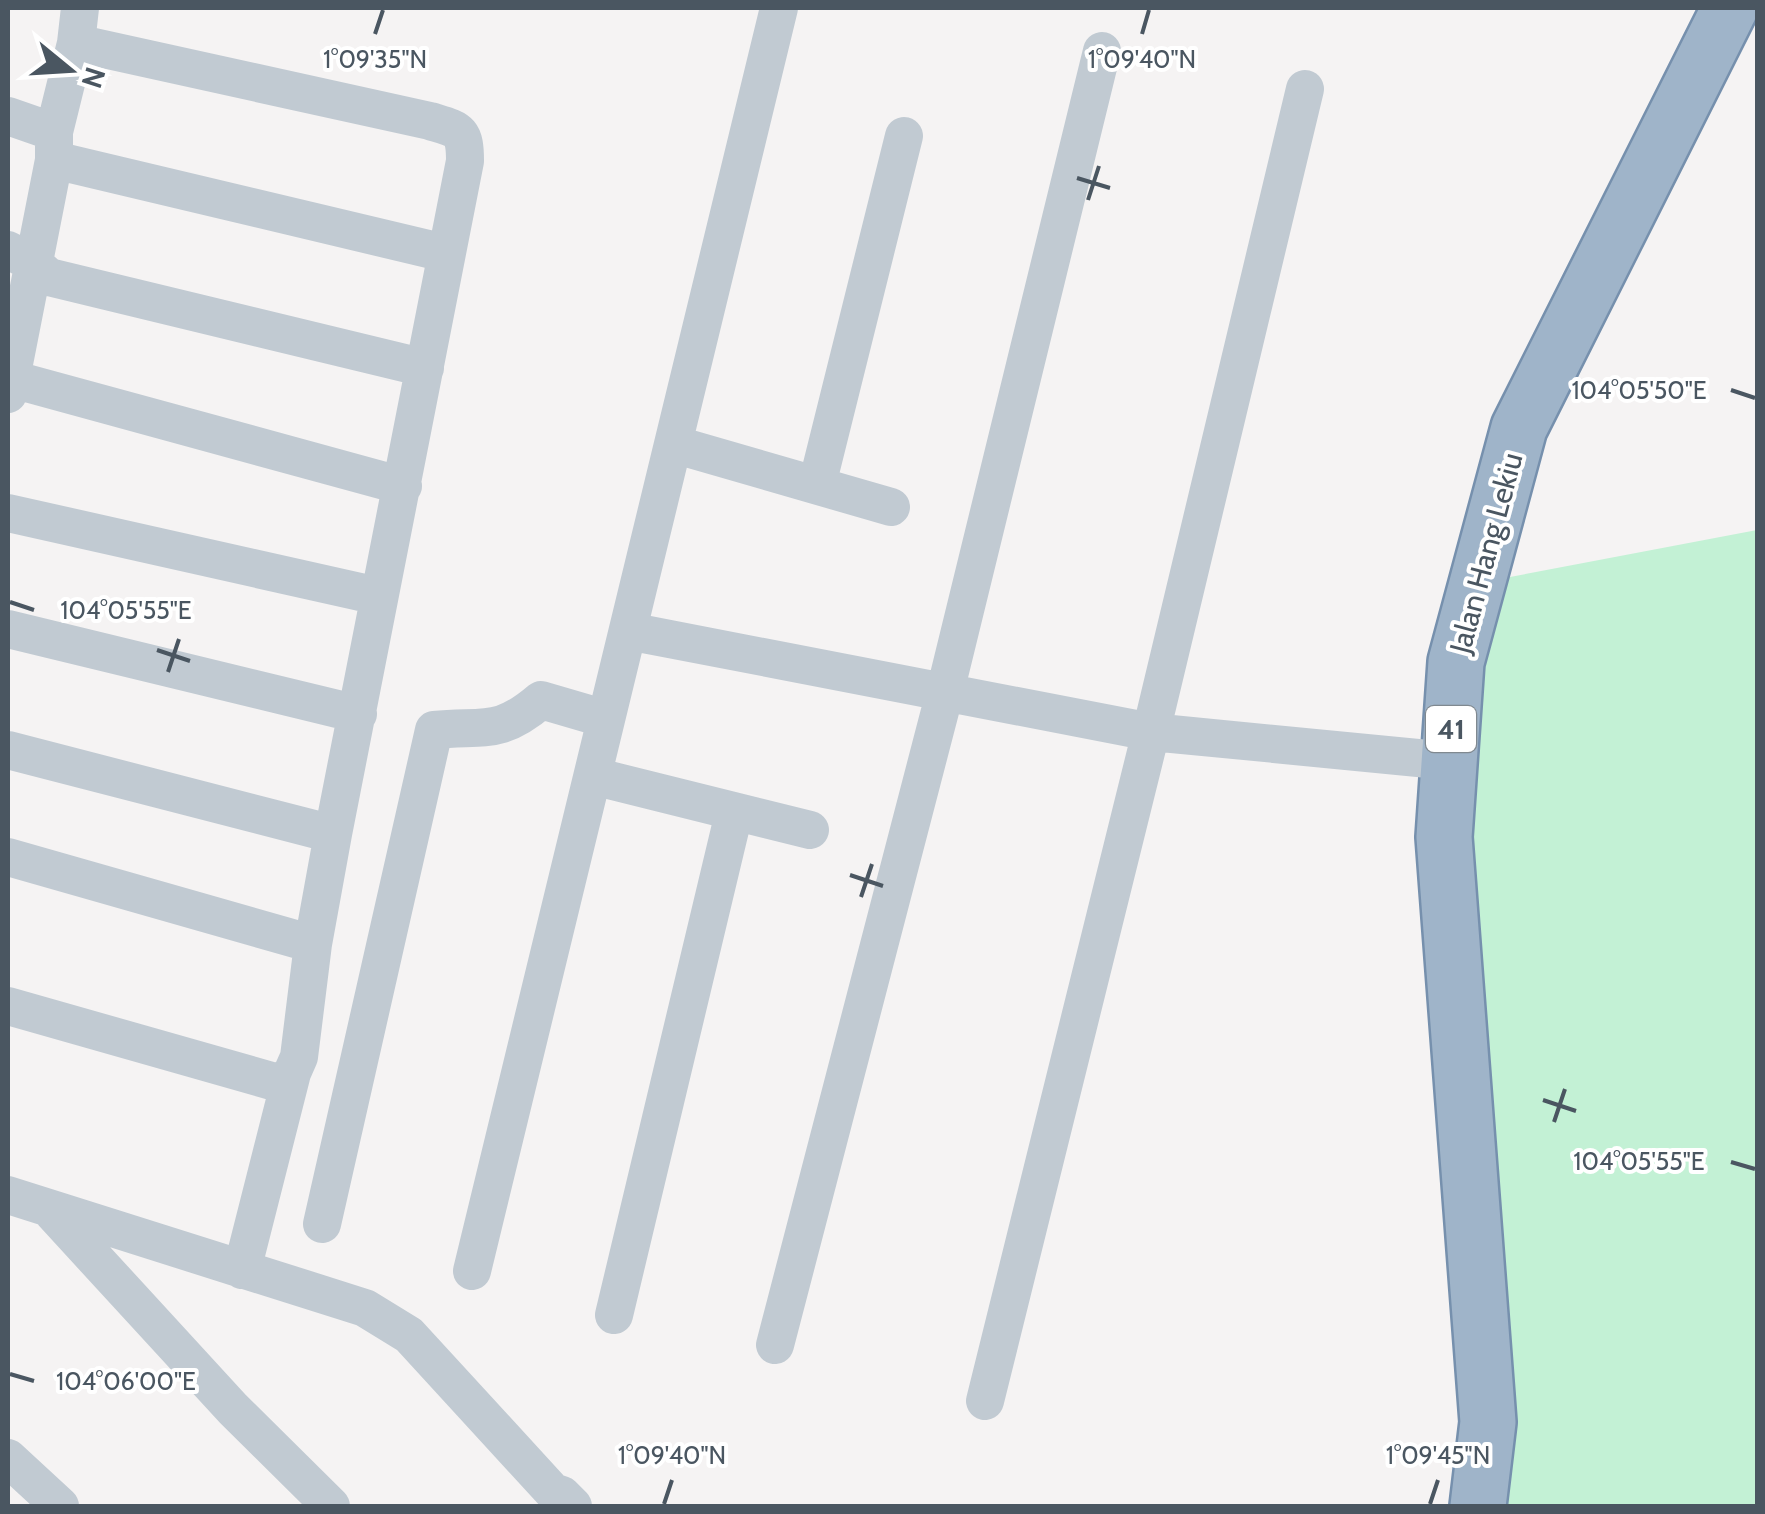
<svg xmlns="http://www.w3.org/2000/svg" width="1765" height="1514" viewBox="0 0 1765 1514" font-family="Cabin,sans-serif">
<rect width="100%" height="100%" fill="#f5f3f3"/>
<!-- green -->
<path fill="#c3f1d5" d="M 1757,530 L 1757,1506 L 1501,1506 L 1450,899 L 1473,584 Z"/>
<g fill="none" stroke-linecap="round" stroke-linejoin="round">
<!-- trunk casing -->
<g stroke="#7690ad" stroke-width="60">
<path id="trunk" d="M 1478,1506 L 1488,1422 L 1444,837 L 1456,662 L 1519,428 L 1730,8"/>
</g>
<!-- minor -->
<path stroke="#c1cad2" stroke-width="38" d="M 76,43 L 430,121 C 459,130 465,129 465,161 L 333,834 L 313,944 L 299,1057 L 292,1073 L 242,1270
M 8,116 L 54,132
M 54,160 L 445,253
M 8,250 L 33,263 L 49,277 L 425,368
M 8,378 L 403,486
M 8,394 L 54,160 L 54,132 L 76,43 L 80,8
M 673,444 L 891,507
M 817,485 L 904,136
M 8,513 L 378,596
M 8,629 L 358,714
M 628,631 L 1151,732 L 1449,761
M 8,750 L 333,834
M 593,776 L 810,830
M 8,857 L 313,944
M 8,1006 L 275,1082 L 284,1080 L 292,1073
M 8,1195 L 365,1308 L 409,1335 L 553,1492 L 562,1495 L 573,1506
M 53,1213 L 233,1409 L 331,1506
M 322,1224 L 434,730 C 484,725 499,736 541,700 L 606,719
M 472,1271 L 779,8
M 614,1315 L 734,813
M 775,1345 L 945,692 L 1102,51
M 985,1401 L 1151,732 L 1305,89
M 8,1458 L 60,1506"/>
<!-- trunk -->
<use href="#trunk" stroke="#9fb4c9" stroke-width="55"/>
</g>
<!-- ticks -->
<path fill="none" stroke="#4a5661" stroke-width="4" d="M 375,34 L 383,10M 1142,34 L 1149,10M 1077,178 L 1110,188M 1088,200 L 1099,166M 1731,390 L 1755,398M 10,602 L 34,610M 157,650 L 190,661M 168,672 L 179,639M 850,875 L 883,886M 861,897 L 872,864M 1543,1100 L 1576,1111M 1554,1122 L 1565,1089M 1731,1162 L 1755,1169M 10,1374 L 34,1381M 664,1504 L 672,1480M 1430,1504 L 1438,1480"/>
<g text-anchor="middle" dominant-baseline="central" stroke-width="8" stroke-linejoin="round" paint-order="stroke">
<!-- shield labels -->
<rect fill="#fff" stroke="#808990" stroke-width="2.5" x="1426" y="706" width="50" height="46" rx="8"/>
<g font-size="28" font-weight="bold" fill="#4a5661">
<text x="1451" y="729">41</text>
</g>
<!-- street labels -->
<g font-size="30" fill="#4a5661" stroke="#fff">
<text transform="translate(1486 553) rotate(-75)">Jalan Hang Lekiu</text>
</g>
</g>
<g font-size="25" text-anchor="middle" fill="#4a5661" stroke="#fff" stroke-width="8" stroke-linejoin="round" paint-order="stroke">
<text x="375" y="68">1°09'35"N</text>
<text x="1142" y="68">1°09'40"N</text>
<text x="1639" y="399">104°05'50"E</text>
<text x="126" y="619">104°05'55"E</text>
<text x="1639" y="1170">104°05'55"E</text>
<text x="126" y="1390">104°06'00"E</text>
<text x="672" y="1464">1°09'40"N</text>
<text x="1438" y="1464">1°09'45"N</text>
</g>
<!-- border -->
<rect width="1765" height="1514" fill="none" stroke="#4a5661" stroke-width="20"/>
<!-- north arrow -->
<g transform="translate(70 70) rotate(108)" stroke="#ffffff" stroke-width="8" paint-order="stroke">
<path d="M0-8L18 38L0 25L-18 38Z" fill="#4a5661"/>
<text y="-15" font-size="28" font-weight="bold" text-anchor="middle" fill="#4a5661">N</text>
</g>
</svg>
